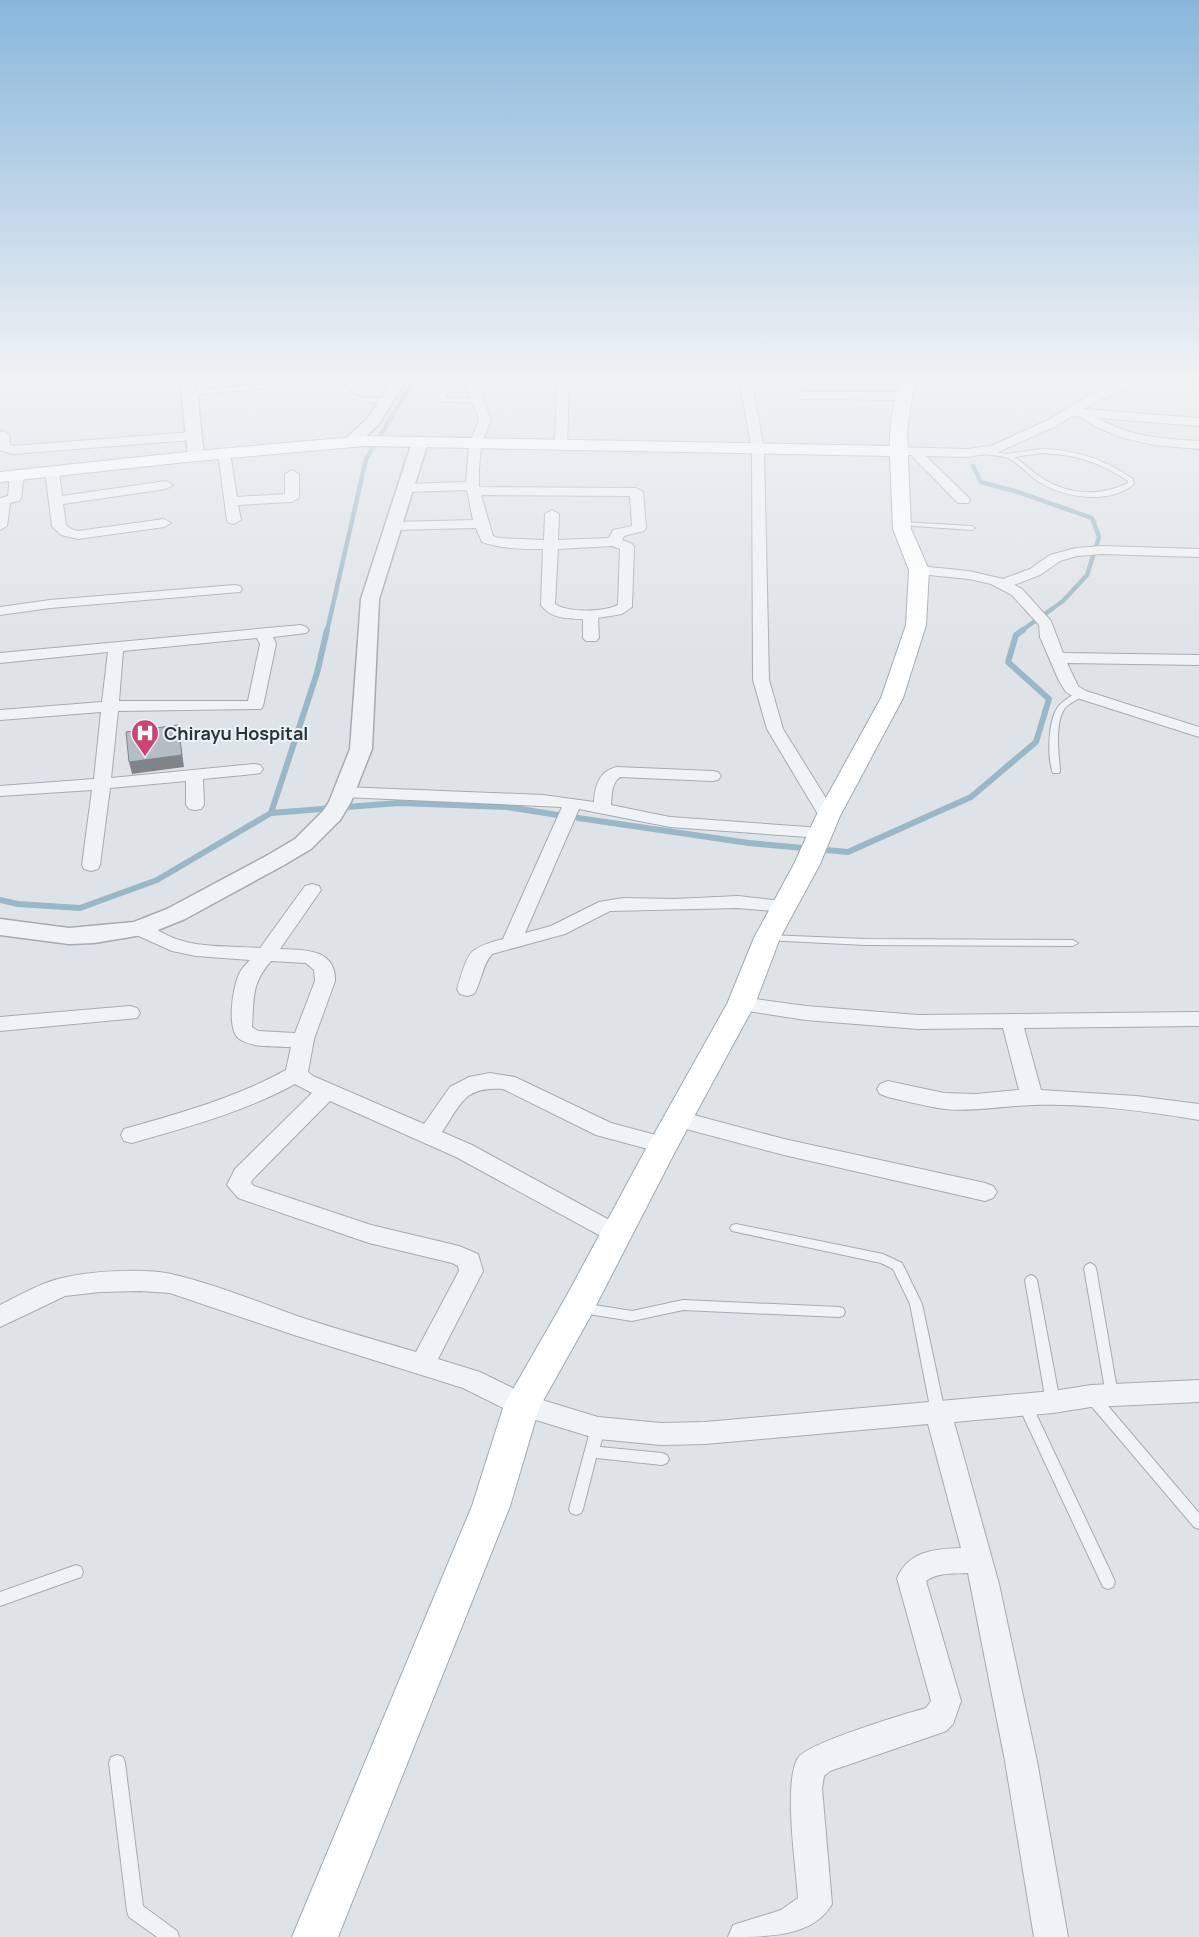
<svg xmlns="http://www.w3.org/2000/svg" width="1199" height="1937" viewBox="0 0 1199 1937" font-family="Manrope,sans-serif">
<rect width="100%" height="100%" fill="#dee3e7"/>
<g fill="none" stroke-linecap="round" stroke-linejoin="round">
<!-- stream-far1 -->
<path stroke="#99b8c7" stroke-width="4.5" d="M 973,466 L 981,482 L 1018,492 L 1092,518 L 1099,537 L 1087,575 L 1063,601 L 1021,631
M 327,631 L 366,459 L 414,380"/>
<!-- stream -->
<path stroke="#99b8c7" stroke-width="6" d="M 271,813 L 398,803 L 507,807 L 558,815
M 578,818 L 749,843 L 848,852 L 971,797 L 1036,742 L 1049,699 L 1008,662 L 1016,635 L 1023,630
M 0,900 L 18,904 L 80,908 L 157,880 L 271,813 L 317,673 L 327,630"/>
<!-- service casing -->
<g stroke="#a3abb1" stroke-width="2">
<path id="service" d="M 315,380 L 333,380 L 330,382 L 190,395 L 187,393 L 190,391 Z
M 337,380 L 343,380 C 350,401 366,398 386,398 L 389,400 L 386,402 C 365,402 345,404 337,380 Z
M 875,380 L 898,380 C 893,383 880,383 875,380 Z
M 447,381 L 472,381 L 475,383 L 472,385 L 451,384 L 445,398 L 480,399 L 483,401 L 480,403 L 440,401 L 439,398 Z
M 1041,449 C 1076,450 1104,459 1133,479 L 1134,484 C 1109,505 1065,498 1039,482 C 1028,475 1020,464 1008,458 C 1000,455 990,455 981,454 L 978,452 L 981,450 L 1008,454 ZM 1041,453 C 1074,454 1100,462 1128,481 L 1128,483 C 1100,497 1068,495 1042,478 C 1032,472 1024,463 1014,457 Z
M 902,522 L 972,526 L 975,528 L 972,530 L 900,525 L 900,523 Z
M 1077,692 L 1080,692 L 1084,694 C 1079,700 1070,702 1065,708 C 1054,723 1059,754 1060,771 L 1059,773 L 1053,773 C 1047,758 1048,720 1058,707 C 1063,700 1071,697 1077,692 Z
M 768,935 L 865,939 L 1073,940 L 1078,943 L 1073,946 L 865,945 L 765,940 L 763,938 Z
M 736,1224 L 883,1254 L 902,1263 L 922,1304 L 945,1412 L 943,1416 L 938,1418 L 933,1416 L 931,1412 L 910,1304 L 893,1269 L 881,1263 L 732,1231 L 730,1228 L 732,1225 Z
M 1090,1263 L 1094,1265 L 1096,1268 L 1118,1395 L 1117,1399 L 1112,1400 L 1107,1399 L 1106,1395 L 1084,1268 L 1086,1265 Z
M 1031,1275 L 1035,1277 L 1037,1280 L 1060,1402 L 1058,1406 L 1053,1407 L 1048,1406 L 1046,1402 L 1025,1280 L 1027,1277 Z
M 683,1300 L 839,1307 L 843,1308 L 845,1312 L 843,1316 L 839,1317 L 683,1310 L 632,1321 L 582,1313 L 578,1311 L 576,1308 L 578,1305 L 582,1303 L 632,1311 Z
M 1092,1392 L 1097,1393 L 1199,1513 L 1199,1529 L 1194,1527 L 1087,1401 L 1085,1397 L 1087,1393 Z
M 1025,1400 L 1030,1401 L 1113,1577 L 1115,1582 L 1113,1587 L 1108,1589 L 1103,1587 L 1018,1405 L 1020,1401 Z
M 598,1422 L 603,1424 L 605,1428 L 600,1447 L 662,1453 L 667,1455 L 669,1459 L 667,1463 L 662,1465 L 596,1458 L 583,1509 L 581,1513 L 576,1515 L 571,1513 L 569,1509 L 591,1428 L 593,1424 Z
M 76,1565 L 81,1567 L 83,1572 L 81,1577 L 0,1606 L 0,1592 Z
M 117,1755 L 123,1757 L 125,1763 L 143,1906 L 177,1931 L 179,1937 L 157,1937 L 129,1917 L 127,1911 L 109,1763 L 111,1757 Z"/>
</g>
<!-- minor casing -->
<g stroke="#a3abb1" stroke-width="2">
<path id="minor" d="M 467,380 L 479,380 L 480,390 L 491,420 L 481,445 L 479,469 L 479,487 L 636,488 L 643,492 L 646,528 L 644,531 L 624,536 L 622,540 L 632,544 L 634,547 L 632,607 L 622,614 L 598,618 L 599,638 L 596,641 L 586,641 L 583,638 L 583,619 C 567,619 550,618 541,605 L 543,549 C 523,549 502,549 482,542 L 476,528 L 393,530 L 386,526 L 393,522 L 473,520 L 467,490 L 406,492 L 399,488 L 406,484 L 466,482 L 469,445 L 479,420 L 468,390 ZM 481,495 L 630,496 L 632,526 L 613,530 L 609,538 L 558,540 L 559,514 L 552,510 L 545,514 L 544,540 L 498,538 L 493,536 ZM 612,546 L 620,549 L 618,605 C 604,612 568,613 555,604 L 558,549 Z
M 557,380 L 569,380 L 567,446 L 561,450 L 555,446 Z
M 739,380 L 751,380 L 764,449 L 769,680 L 783,729 L 837,816 L 834,820 L 828,821 L 822,820 L 819,816 L 767,729 L 753,680 L 752,449 Z
M 1131,380 L 1147,380 L 1145,382 L 1099,400 L 1083,409 L 1199,418 L 1199,426 L 1098,418 C 1129,437 1164,439 1199,441 L 1199,449 L 1154,445 L 1123,438 L 1096,427 L 1081,417 L 1072,416 L 1056,426 L 998,452 L 967,457 L 926,456 L 968,497 L 970,500 L 968,503 L 958,503 L 911,455 L 898,455 L 892,451 L 898,447 L 967,449 L 991,446 L 1048,420 L 1091,394 Z
M 803,392 L 904,392 L 910,396 L 904,400 L 799,399 L 797,396 L 799,393 Z
M 3,431 L 9,435 L 10,445 L 13,446 L 192,432 L 198,436 L 192,440 L 12,454 L 0,450 L 0,432 Z
M 224,449 L 230,453 L 237,497 L 285,494 L 285,474 L 292,470 L 299,474 L 299,498 L 292,502 L 238,505 L 241,520 L 234,524 L 229,523 L 227,520 L 218,453 Z
M 52,467 L 59,471 L 62,496 L 166,481 L 173,485 L 166,489 L 63,504 L 66,525 L 71,529 L 78,531 L 164,519 L 171,523 L 164,527 L 78,539 L 61,535 L 52,526 L 45,471 Z
M 17,471 L 24,475 L 21,498 L 19,501 L 10,503 L 7,526 L 0,530 L 0,498 L 8,496 L 10,475 Z
M 1101,546 L 1199,549 L 1199,557 L 1101,554 L 1077,556 L 1060,561 L 1040,575 L 1014,585 L 1022,589 L 1051,621 L 1063,653 L 1199,655 L 1199,665 L 1067,663 L 1078,686 L 1086,691 L 1199,727 L 1199,737 L 1074,697 L 1066,692 L 1059,681 L 1040,637 L 1039,625 L 1012,595 L 991,584 L 969,579 L 919,574 L 914,573 L 912,570 L 914,567 L 919,566 L 969,571 L 1003,579 L 1030,569 L 1050,555 L 1076,548 Z
M 235,585 L 240,586 L 242,589 L 240,592 L 50,608 L 0,615 L 0,607 L 50,600 Z
M 301,625 L 306,627 L 309,630 L 306,633 L 273,637 L 276,644 L 263,706 L 261,709 L 118,711 L 111,778 L 254,764 L 260,765 L 263,769 L 260,773 L 254,774 L 203,779 L 204,805 L 201,809 L 195,810 L 189,809 L 186,805 L 186,781 L 110,788 L 100,865 L 98,869 L 91,871 L 84,869 L 82,865 L 92,790 L 0,796 L 0,786 L 94,779 L 101,712 L 0,720 L 0,710 L 102,702 L 108,652 L 0,663 L 0,653 ZM 257,638 L 260,644 L 248,701 L 119,701 L 123,651 Z
M 617,767 L 712,771 L 718,772 L 721,776 L 718,780 L 712,781 L 620,777 C 611,784 612,795 611,805 L 670,817 L 821,828 L 827,829 L 830,833 L 827,837 L 821,838 L 670,827 L 579,809 L 525,933 L 551,926 L 599,902 L 623,898 L 674,899 L 738,896 L 792,902 L 795,906 L 792,910 L 785,912 L 738,908 L 610,911 L 565,934 L 492,954 C 482,965 482,981 474,994 L 467,996 L 460,994 L 457,989 C 469,953 465,949 503,939 L 562,807 L 344,797 L 338,796 L 335,792 L 338,788 L 344,787 L 543,795 L 594,802 C 595,785 599,771 617,767 Z
M 312,884 L 319,886 L 321,890 L 280,949 C 303,950 336,948 335,981 L 314,1039 L 308,1072 L 313,1076 L 424,1124 L 450,1087 L 469,1077 L 490,1073 L 515,1077 L 611,1123 L 671,1139 L 674,1145 L 671,1151 L 663,1153 L 596,1135 L 503,1089 C 464,1086 461,1104 442,1132 L 472,1145 L 624,1228 L 628,1234 L 624,1240 L 616,1243 L 608,1240 L 456,1157 L 330,1101 L 253,1179 L 251,1183 L 254,1186 L 371,1225 L 459,1246 L 478,1254 L 483,1271 L 438,1359 L 480,1372 L 529,1396 L 598,1417 L 661,1423 L 705,1422 L 1053,1391 L 1091,1385 L 1199,1380 L 1199,1402 L 1091,1407 L 1053,1413 L 954,1422 L 999,1584 L 1037,1761 L 1068,1937 L 1034,1937 L 1005,1761 L 968,1573 C 954,1574 938,1572 926,1581 L 961,1701 L 953,1724 L 946,1731 L 935,1735 L 830,1771 L 824,1776 L 822,1788 L 832,1904 C 813,1937 768,1937 728,1937 L 733,1925 L 781,1910 L 798,1898 C 796,1867 783,1782 798,1758 C 807,1743 905,1714 926,1708 L 931,1701 L 897,1578 C 909,1551 934,1549 961,1548 L 928,1424 L 705,1444 L 661,1445 L 598,1439 L 513,1413 L 463,1388 L 294,1335 L 170,1293 L 140,1291 L 100,1292 L 65,1296 L 0,1327 L 0,1305 C 20,1295 40,1283 62,1278 C 89,1271 144,1268 171,1274 C 214,1284 256,1301 297,1316 C 336,1329 376,1340 416,1352 L 459,1271 L 458,1266 L 452,1263 L 369,1243 L 238,1198 L 227,1185 L 235,1169 L 312,1093 L 295,1084 C 244,1112 187,1127 132,1143 L 124,1141 L 121,1135 L 124,1129 C 180,1113 235,1098 286,1070 L 291,1047 C 275,1046 255,1048 241,1040 C 225,1032 233,985 240,972 C 243,967 247,963 250,960 L 196,956 L 172,951 L 132,933 L 129,929 L 132,925 C 149,920 163,936 179,940 C 204,948 234,946 260,948 L 305,886 ZM 271,961 L 306,963 L 314,970 L 315,981 L 295,1033 L 258,1031 L 252,1027 C 254,998 251,984 271,961 Z
M 741,997 L 806,1006 L 918,1015 L 1199,1012 L 1199,1026 L 1024,1028 L 1041,1090 L 1136,1096 L 1199,1104 L 1199,1120 C 1145,1111 1087,1103 1032,1105 C 1002,1106 973,1112 944,1109 C 925,1106 906,1101 888,1097 L 880,1094 L 877,1089 L 880,1084 L 888,1081 L 944,1093 L 976,1094 L 1019,1090 L 1003,1028 L 918,1029 L 806,1020 L 734,1009 L 731,1004 L 734,999 Z
M 130,1006 L 137,1008 L 140,1013 L 137,1018 L 0,1031 L 0,1017 Z
M 679,1111 L 784,1139 L 985,1183 L 993,1186 L 997,1192 L 993,1198 L 985,1201 L 784,1155 L 671,1125 L 668,1119 L 671,1113 Z"/>
</g>
<!-- tertiary casing -->
<g stroke="#a3abb1" stroke-width="3">
<path id="tertiary" d="M 180,380 L 194,380 L 197,393 L 204,456 L 202,459 L 190,459 L 188,456 Z
M 392,380 L 406,380 L 379,424 L 357,445 L 345,445 L 343,442 L 345,439 L 368,418 Z
M 420,437 L 426,439 L 428,442 L 379,599 L 372,749 L 351,802 L 340,820 L 311,849 L 284,865 L 185,919 L 148,934 L 94,943 L 69,944 L 0,935 L 0,919 L 69,928 L 134,922 L 167,909 L 268,855 L 295,839 L 323,811 L 329,802 L 350,749 L 361,599 L 412,442 L 414,439 Z"/>
</g>
<!-- primary casing -->
<g stroke="#9daab3" stroke-width="2">
<path id="primary" d="M 902,380 L 918,380 L 912,396 L 907,432 L 911,529 L 929,570 L 926,625 L 903,698 L 840,816 L 820,864 L 780,938 L 755,1004 L 677,1148 L 590,1317 L 539,1408 L 510,1506 L 338,1937 L 292,1937 L 472,1506 L 504,1405 L 566,1297 L 648,1145 L 727,1004 L 754,938 L 794,864 L 816,816 L 881,698 L 906,625 L 909,570 L 893,529 L 890,456 L 365,446 L 196,461 L 0,482 L 0,472 L 196,451 L 365,436 L 890,446 C 889,423 894,401 902,380 Z"/>
</g>
<!-- service -->
<use href="#service" fill="#f0f3f6" fill-rule="evenodd"/>
<!-- minor -->
<use href="#minor" fill="#f0f3f6" fill-rule="evenodd"/>
<!-- tertiary -->
<use href="#tertiary" fill="#f0f3f6" fill-rule="evenodd"/>
<!-- primary -->
<use href="#primary" fill="#fff" fill-rule="evenodd"/>
</g>
<!-- shaded-wall -->
<path fill="#7f8489" d="M 178,725 L 184,767 L 132,774 L 129,762 Z"/>
<!-- building -->
<path fill="#b5bdc4" stroke="#7f8489" d="M 178,725 L 182,755 L 129,762 L 126,732 Z"/>
<!-- sky -->
<linearGradient id="sky" x2="0" y2="1"><stop stop-color="#88b6db"/><stop offset="0.58" stop-color="#f0f2f4"/><stop offset="1" stop-color="#f0f2f4" stop-opacity="0"/></linearGradient>
<rect width="1199" height="651" fill="url(#sky)"/>
<!-- icons -->
<defs>
<g id="hospital-pin" transform="scale(1.4375)"><path d="M0 17L-7.5 6A9.5 9.5 0 1 1 7.5 6Z" fill="#cb4472" stroke="#edf2f5"/><path d="M-5-5h3v3.5h4V-5h3V5h-3V1.5h-4V5h-3Z" fill="#fff"/></g>
</defs>
<g fill-rule="evenodd">
<use href="#hospital-pin" x="145" y="733"/>
</g>
<g text-anchor="middle" dominant-baseline="central" stroke-width="4" stroke-linejoin="round" paint-order="stroke">
<!-- poi labels -->
<g font-size="18" font-weight="bold" fill="#27343d" stroke="#edf2f5" text-anchor="start">
<text x="164" y="733">Chirayu Hospital</text>
</g>
</g>
</svg>
